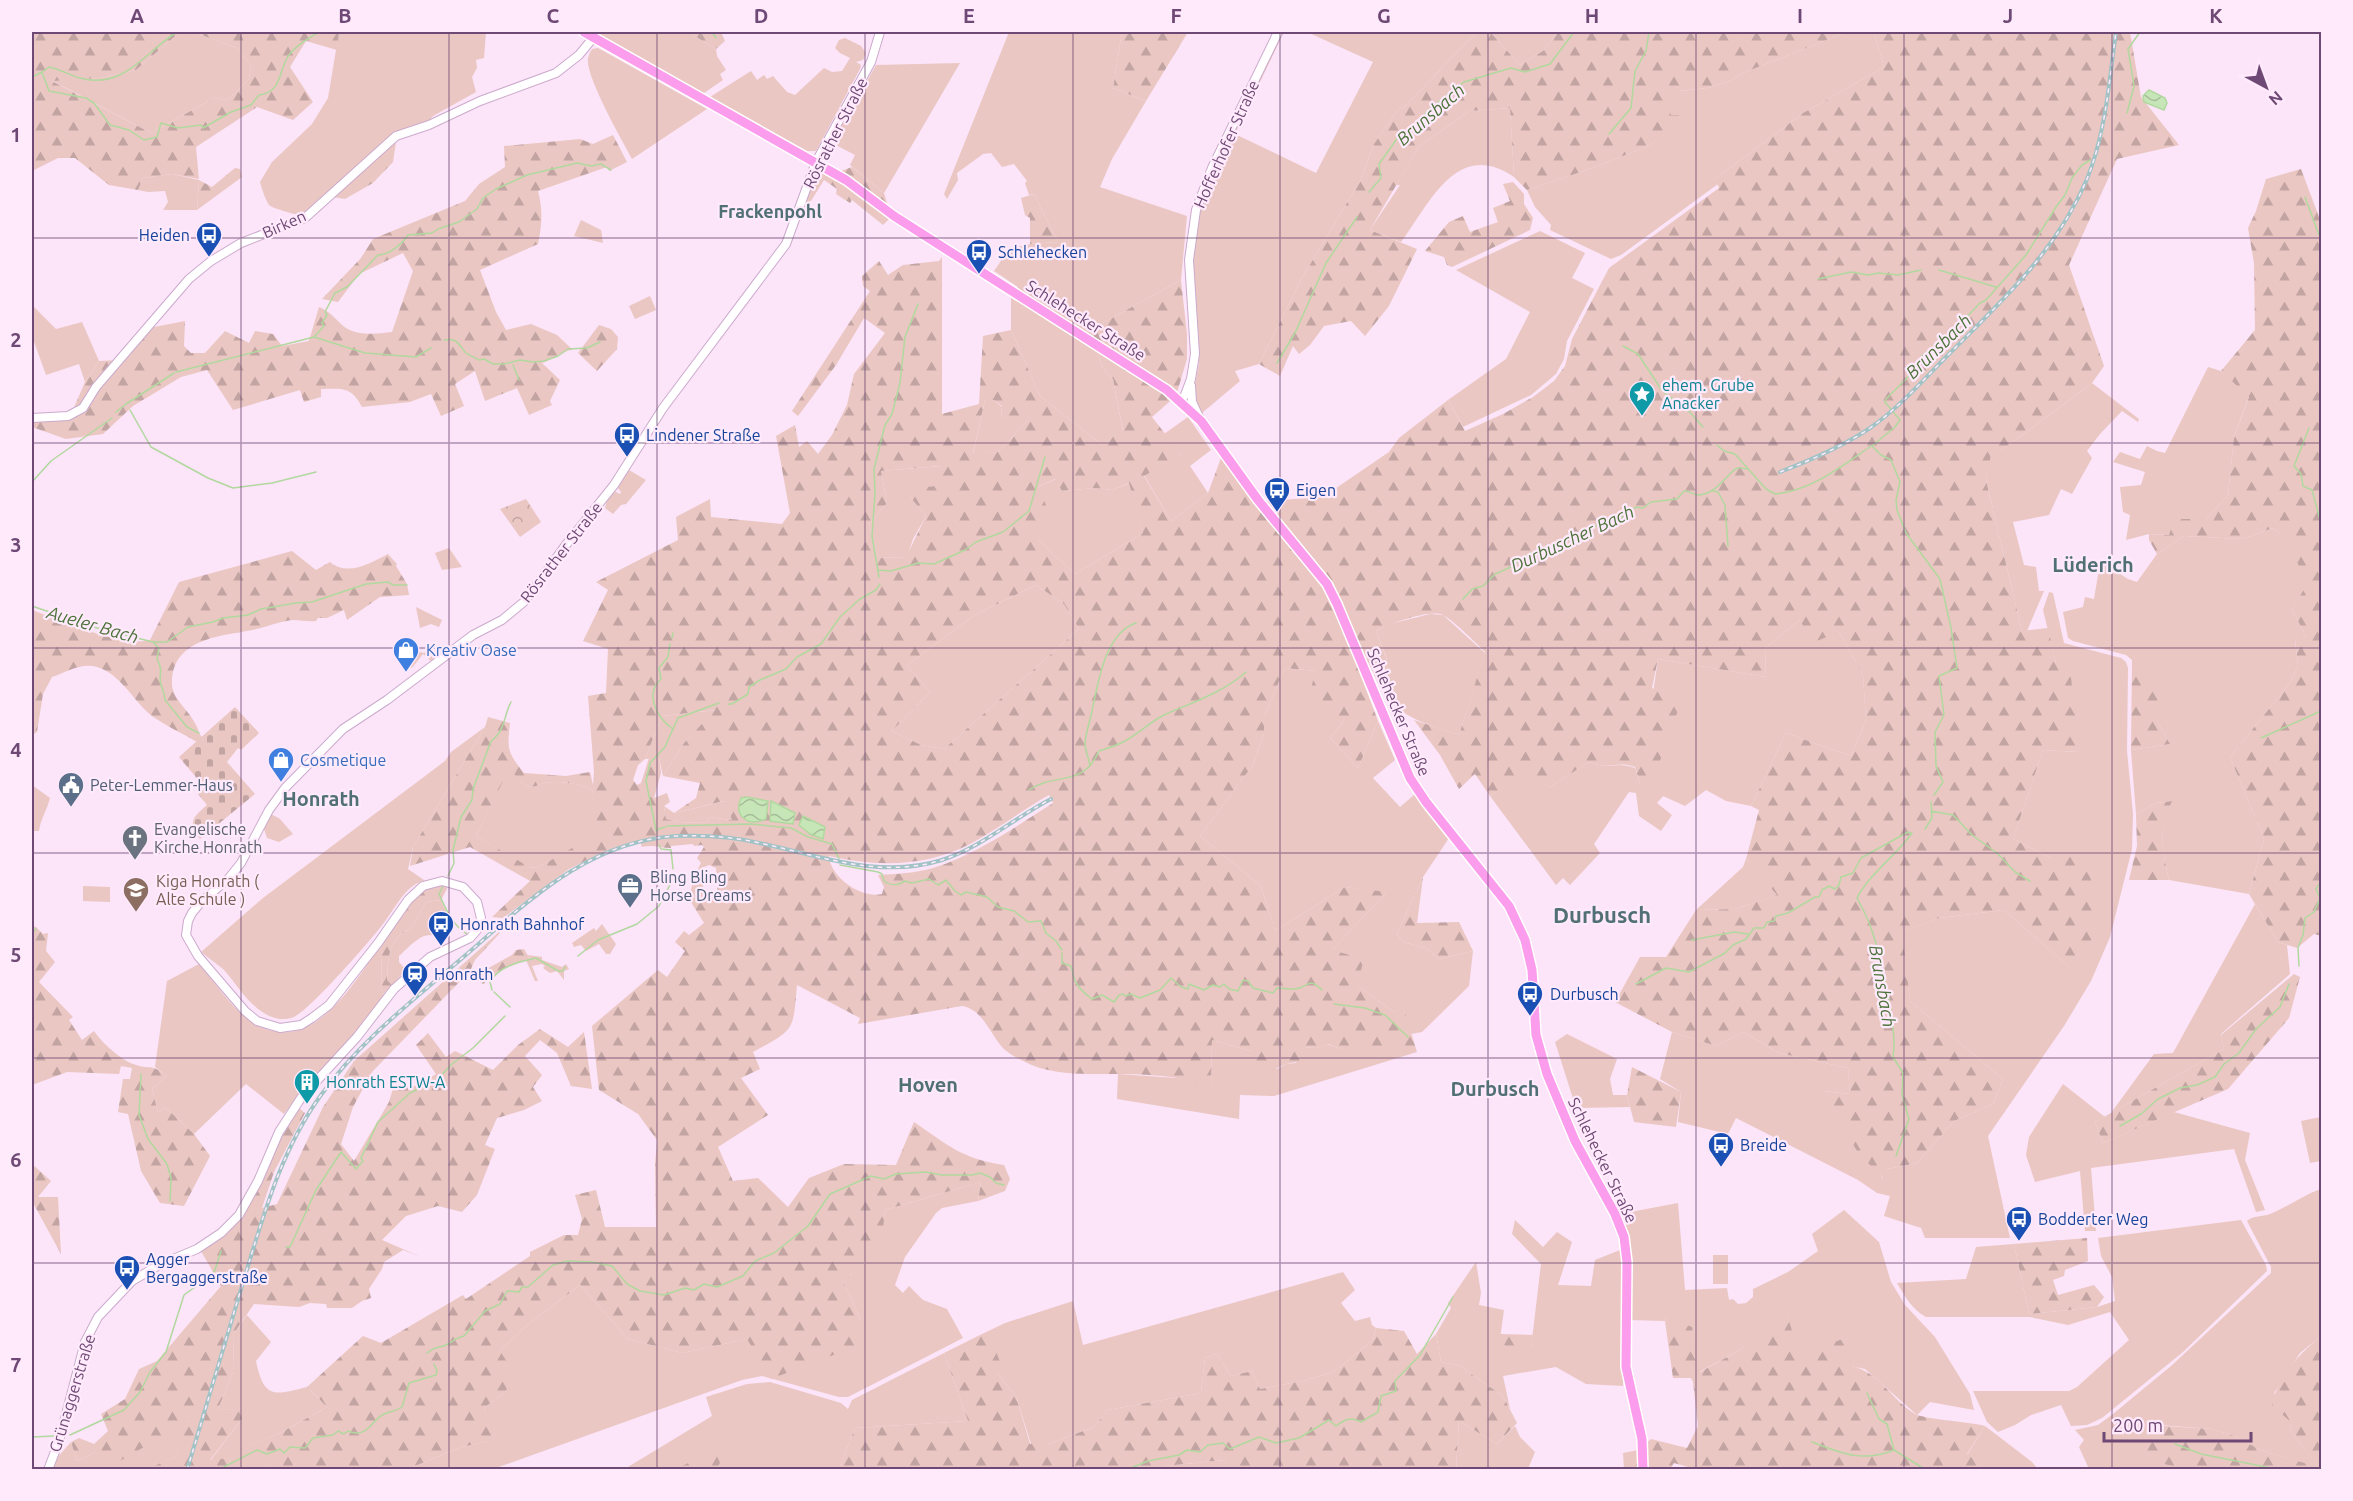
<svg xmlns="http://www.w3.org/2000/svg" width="2353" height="1501" viewBox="0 0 2353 1501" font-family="Ubuntu,sans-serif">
<defs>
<pattern id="forest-firs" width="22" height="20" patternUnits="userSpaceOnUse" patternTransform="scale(1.5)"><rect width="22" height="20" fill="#eac7c2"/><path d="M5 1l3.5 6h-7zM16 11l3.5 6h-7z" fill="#c2a4a2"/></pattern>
<pattern id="cemetery-stones" width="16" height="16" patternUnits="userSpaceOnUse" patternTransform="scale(1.5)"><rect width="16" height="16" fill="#eac7c2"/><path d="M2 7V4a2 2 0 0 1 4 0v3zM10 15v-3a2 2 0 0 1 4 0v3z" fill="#c2a4a2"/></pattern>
<pattern id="park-crowns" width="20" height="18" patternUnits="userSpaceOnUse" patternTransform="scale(1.5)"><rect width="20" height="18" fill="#eac7c2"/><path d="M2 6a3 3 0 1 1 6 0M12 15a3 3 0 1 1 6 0" fill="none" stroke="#c2a4a2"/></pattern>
<pattern id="water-waves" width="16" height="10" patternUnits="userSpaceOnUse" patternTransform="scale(1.5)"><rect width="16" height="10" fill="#c7e6b8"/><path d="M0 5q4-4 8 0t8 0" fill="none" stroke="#a6bc9a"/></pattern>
</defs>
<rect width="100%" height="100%" fill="#fce4f9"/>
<!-- grass -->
<path fill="#eac7c2" d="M 180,32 L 193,32 L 237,48 L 251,66 L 249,79 L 228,100 L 214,98 L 151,133 L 51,80 L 101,78 L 136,70 Z
M 339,32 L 486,32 L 484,58 L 476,60 L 477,68 L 472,77 L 476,92 L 433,116 L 429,121 L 391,136 L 301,216 C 295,214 271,208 269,205 C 265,199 262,189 260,182 L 272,162 L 312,124 L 328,98 Z
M 592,32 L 688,32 L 716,49 L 717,56 L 726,70 L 720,74 L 723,80 L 701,95 Z
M 1009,32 L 1122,32 L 1113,88 L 1146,101 L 1112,159 L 1100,187 L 1187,216 L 1181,280 L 1090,330 L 1102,367 L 1113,379 L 1123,432 L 1101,444 L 1040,396 L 1011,330 L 1011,297 L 1018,287 L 994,271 L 1009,249 L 1030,244 L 1058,242 L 1034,194 L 1029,195 L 1025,183 L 1027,181 L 1014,164 L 1002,167 L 991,153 L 983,154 L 957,173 L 958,180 L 947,199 L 944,194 Z
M 1280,32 L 1284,32 L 1235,134 L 1316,173 L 1373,62 L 1307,32 L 1477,32 C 1451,57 1428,84 1402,109 L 1399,108 L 1374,144 L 1360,181 L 1302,278 L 1259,364 L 1235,371 L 1240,381 L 1202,413 L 1196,405 L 1193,394 L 1199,363 L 1193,259 L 1199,219 L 1197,220 L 1207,184 Z
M 1490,32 L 1558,32 L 1543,51 L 1520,65 Z
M 1847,32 L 1874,32 L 1884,67 L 1803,113 L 1715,179 L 1718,184 L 1621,255 L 1611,259 L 1550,230 L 1551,225 L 1535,207 L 1527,190 L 1590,169 L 1646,147 L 1683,122 L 1671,116 L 1661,87 L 1676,87 L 1680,91 L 1707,88 L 1728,82 L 1743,73 Z
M 845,38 L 861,46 L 866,53 L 863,60 L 856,62 L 861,65 L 860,69 L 816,151 L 807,151 L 710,97 L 751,71 L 757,80 L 764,75 L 767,79 L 773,76 L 787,92 L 795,95 L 824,68 L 832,72 L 842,71 L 850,58 L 840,53 L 835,48 L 839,40 Z
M 598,48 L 707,109 L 632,159 C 622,140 585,76 588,58 C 589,55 590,52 592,49 Z
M 960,63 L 884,193 L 850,165 L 855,155 L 832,143 L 876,65 Z
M 1510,108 L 1514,177 C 1457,138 1430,203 1401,242 L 1370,230 L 1400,185 L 1396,185 L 1419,146 L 1470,111 Z
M 172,174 L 199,180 L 197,210 L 163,210 L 168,202 L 165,191 L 148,192 L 138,190 L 143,178 Z
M 581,220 L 601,230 L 603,243 L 574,236 Z
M 1540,231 L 1585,253 L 1572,278 L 1594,289 L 1567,341 L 1564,359 L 1556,374 L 1531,395 L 1463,427 L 1448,400 L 1506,359 L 1530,312 L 1456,270 Z
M 650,296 L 656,310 L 635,319 L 629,306 Z
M 32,305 L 56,329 L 82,322 L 99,361 L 85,382 L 79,364 L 46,375 L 32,336 Z
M 2208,367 L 2221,371 L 2249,396 L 2234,437 L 2228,495 L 2206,519 L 2175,519 L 2169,535 L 2149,534 L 2126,540 L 2130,515 L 2123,512 L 2120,487 L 2141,485 L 2145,472 L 2113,462 L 2120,452 L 2140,459 L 2147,446 L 2157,451 L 2165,453 Z
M 2092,383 L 2139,419 L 2138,422 L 2122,411 L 2100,434 L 2087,451 L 2092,458 L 2072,494 L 2061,489 L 2049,515 L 2013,522 L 2024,565 L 2036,567 L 2039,591 L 2044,591 L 2027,631 L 2022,631 L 1986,480 L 1990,454 L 2006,447 Z
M 985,400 L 994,400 L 1002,407 L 1001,417 L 1029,419 L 998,452 L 973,454 Z
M 1188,417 L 1211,450 L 1190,466 L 1208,493 L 1171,521 L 1144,475 L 1181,454 L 1164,434 Z
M 942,466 L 936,486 L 910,497 L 926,516 L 913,539 L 907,557 L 878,558 L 869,524 L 887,503 L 881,471 Z
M 629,470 L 646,480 L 626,504 L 621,505 L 613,514 L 605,508 L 607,500 L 614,491 L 620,494 L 621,492 L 617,487 Z
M 1056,479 L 1062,491 L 1096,488 L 1112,490 L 1130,483 L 1143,533 L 1075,574 L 1038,540 L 1038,487 Z
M 2273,528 C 2297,545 2294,561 2309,583 L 2292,609 L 2306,637 L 2295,640 L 2298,666 L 2290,683 L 2230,757 L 2264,839 L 2249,894 L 2169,880 C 2162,849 2158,831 2171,801 L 2156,803 L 2136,814 L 2131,750 L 2170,744 L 2157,721 L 2132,660 L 2126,655 L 2073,641 L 2068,638 L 2063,612 L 2083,607 L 2085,597 L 2094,599 L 2098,575 L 2104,564 L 2128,579 L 2137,582 L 2157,554 L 2184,536 L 2242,539 Z
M 449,548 L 462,567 L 442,570 L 435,553 Z
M 1036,585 L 1064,604 L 1079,629 L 944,749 L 921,745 L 892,731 L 930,692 L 907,665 L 975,615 Z
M 2049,592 L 2053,593 L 2064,643 L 2121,658 L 2126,662 L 2128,668 L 2127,751 L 2133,814 L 2132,849 L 2110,937 L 2091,981 L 2064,1026 L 1988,1136 L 2010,1238 L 1925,1238 L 1921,1228 L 1884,1216 L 1890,1196 L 1877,1193 L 1858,1180 L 1736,1118 L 1728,1134 L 1678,1122 L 1681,1092 L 1660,1079 L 1672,1032 L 1716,1046 L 1743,1032 L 1779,1053 L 1848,1068 L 1850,1094 L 1823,1091 L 1883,1179 L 1888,1169 L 1917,1163 L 1954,1121 L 1993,1104 L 2003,1079 L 1910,1001 L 1901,932 L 1939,918 L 2004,910 L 2075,972 L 2051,858 L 2013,839 L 2043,750 L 2078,752 L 2043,610 Z
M 416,607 L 442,620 L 439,627 L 431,624 L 420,628 Z
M 1430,614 L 1443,615 L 1485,653 L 1459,735 C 1417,721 1390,715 1372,670 L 1387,659 L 1376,631 L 1390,624 Z
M 1800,620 L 1839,632 L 1863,675 L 1866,720 L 1851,756 L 1786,733 L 1751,806 L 1726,801 L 1706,790 L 1685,806 L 1663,796 L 1657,803 L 1672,815 L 1661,831 L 1639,816 L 1636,793 L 1629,792 L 1594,844 L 1600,853 L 1570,885 L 1563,878 L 1556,885 L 1490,796 L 1526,773 L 1550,787 L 1589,762 C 1610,771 1615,760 1635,768 L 1640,783 L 1658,659 L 1766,677 L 1765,648 Z
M 429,649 L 435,657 L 431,661 L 423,654 L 412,668 L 405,660 L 411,650 L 424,653 Z
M 1285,668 L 1316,671 L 1345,720 L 1330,738 L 1358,768 L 1378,721 L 1395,760 L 1373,778 L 1400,807 L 1415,794 L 1449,838 L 1423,877 L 1397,934 L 1403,942 L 1426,948 L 1439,959 L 1473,951 L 1469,986 L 1422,1032 L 1411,1034 L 1403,1007 L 1394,1012 L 1357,985 L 1331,951 L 1386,893 L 1345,887 L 1275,931 L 1261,886 L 1200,836 L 1253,765 L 1264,734 L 1264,716 Z
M 716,710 L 684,743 L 663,776 L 659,758 L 645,759 L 662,716 Z
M 485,727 L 413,847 L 408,869 L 424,880 L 427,880 C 407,883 397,905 386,920 C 374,937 309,1011 294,1017 C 284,1021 273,1019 264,1013 C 246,1002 237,984 223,969 C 216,963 208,958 201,952 L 263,898 L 445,761 L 451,752 Z
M 508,770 C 517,773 521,786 530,787 C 536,787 539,784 544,783 C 559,780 578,784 592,789 L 599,833 L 539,867 L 530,868 L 476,836 Z
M 32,785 L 50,798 C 47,810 41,818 39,831 L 32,831 Z
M 725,801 L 732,820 L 709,817 L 706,823 L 679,822 L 666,819 L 664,806 L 674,813 Z
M 271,814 L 280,819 L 293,834 L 279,842 L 267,838 L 264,829 Z
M 1746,859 L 1778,895 L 1735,909 L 1696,910 L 1743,867 Z
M 83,886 L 110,887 L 110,902 L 83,901 Z
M 441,900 L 446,911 L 440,932 L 443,939 L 440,940 C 427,925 409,947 399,956 L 399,962 L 406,970 L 392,985 L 387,980 C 389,957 387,938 411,929 L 426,902 Z
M 2255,904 L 2278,942 L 2287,945 L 2290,974 L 2221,1034 L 2224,1049 L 2111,1113 L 2154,1054 L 2173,1053 Z
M 602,924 L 616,944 L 610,954 L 606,954 L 599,944 L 586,951 L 581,945 L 574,947 L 572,943 L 594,928 L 596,931 Z
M 381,945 L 382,995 L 386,992 L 355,1033 L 303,1089 L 284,1114 L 246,1084 L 194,1134 L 165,1107 L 158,1113 L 152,1089 L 167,1076 L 155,1067 L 167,981 L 199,964 C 216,983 233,1011 255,1024 C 313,1057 354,982 381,945 Z
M 528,955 L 542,957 L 542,960 L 562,967 L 566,964 L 569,969 L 564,971 L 564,980 L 557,971 L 550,973 L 543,968 L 545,966 L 542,964 L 532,966 L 538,981 L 535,981 L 526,960 L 530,959 Z
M 1567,1034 L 1617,1059 L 1610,1079 L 1613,1095 L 1627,1095 L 1630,1107 L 1576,1108 L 1555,1042 Z
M 1212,1040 L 1251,1051 L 1277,1069 L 1286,1064 L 1296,1063 L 1304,1047 L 1317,1048 L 1327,1044 L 1348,1052 L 1417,1052 L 1274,1096 L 1240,1095 L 1239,1119 L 1117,1099 L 1118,1074 L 1190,1079 L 1211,1086 Z
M 2063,1084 L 2105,1117 L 2095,1122 L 2103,1143 L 2174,1112 L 2250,1133 L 2245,1160 L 2265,1210 L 2256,1212 L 2234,1149 L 2091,1168 L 2096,1231 L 2085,1231 L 2080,1171 L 2035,1182 L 2026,1155 L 2029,1137 Z
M 2321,1117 L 2321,1161 L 2310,1163 L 2301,1121 Z
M 981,1182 L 978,1201 L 942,1208 L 936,1213 L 905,1257 L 895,1285 L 903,1293 L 909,1286 L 923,1300 L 947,1309 L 963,1338 L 848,1397 L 839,1397 L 762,1376 L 742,1380 L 493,1469 L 405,1470 L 462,1447 L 492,1440 L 484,1408 L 506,1391 L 500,1351 L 526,1326 L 580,1285 L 628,1339 L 682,1353 L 747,1339 L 862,1323 L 844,1283 L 881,1239 L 885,1210 Z
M 2321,1189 L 2321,1336 L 2300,1353 L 2274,1393 L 2292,1423 L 2290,1430 L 2319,1468 L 2263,1451 L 2232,1435 L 2211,1429 L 2160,1425 L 2151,1425 L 2147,1435 L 2149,1464 L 2164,1464 L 2188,1469 L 2089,1469 L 2079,1447 L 2084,1440 L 2075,1430 L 2098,1425 L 2113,1414 L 2171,1366 L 2271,1273 L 2271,1267 L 2247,1221 C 2254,1215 2262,1217 2270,1214 C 2288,1207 2303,1195 2321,1189 Z
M 1678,1203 L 1685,1290 L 1727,1288 L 1729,1300 L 1733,1299 L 1738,1304 L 1746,1303 L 1753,1297 L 1753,1289 L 1788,1272 L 1818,1251 L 1812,1234 L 1844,1210 L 1879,1242 L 1891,1282 L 1905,1305 L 1935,1337 L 1970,1394 L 1974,1410 L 1930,1402 L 1917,1415 L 1865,1369 L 1799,1355 L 1787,1315 L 1738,1351 L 1699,1372 L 1666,1317 L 1665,1321 L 1630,1320 C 1631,1283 1637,1248 1620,1214 Z
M 1515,1220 L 1543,1247 L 1557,1232 L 1572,1242 L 1558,1285 L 1591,1286 L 1595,1260 L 1620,1250 L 1624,1257 L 1623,1386 L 1586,1384 L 1556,1367 L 1503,1376 L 1510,1409 L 1503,1396 L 1460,1366 L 1441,1362 L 1436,1334 L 1451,1308 L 1448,1303 L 1476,1262 L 1481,1293 L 1479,1305 L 1504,1310 L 1500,1339 L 1531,1348 L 1541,1264 L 1512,1234 Z
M 2241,1220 L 2266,1265 L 2267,1271 L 2183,1352 L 2102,1418 L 2087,1425 L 2071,1426 L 2061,1405 L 2031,1415 L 2015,1425 L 1998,1432 L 1987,1422 L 1973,1391 L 2069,1391 L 2077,1387 L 2129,1340 L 2110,1312 L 2068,1325 L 2030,1317 L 1926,1317 C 1912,1310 1905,1296 1897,1283 L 1966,1279 L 1976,1247 L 2014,1244 L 2029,1314 L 2097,1307 L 2115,1301 L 2112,1277 L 2101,1256 L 2098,1238 Z
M 1713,1255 L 1728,1255 L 1728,1284 L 1713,1284 Z
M 1343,1272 L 1355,1290 L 1341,1303 L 1355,1321 L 1370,1317 L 1372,1325 L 1376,1328 L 1373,1340 L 1335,1371 L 1307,1380 L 1260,1389 L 1252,1371 L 1231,1376 L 1217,1354 L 1205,1358 L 1201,1393 L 1108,1410 L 1094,1427 L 1048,1444 L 1031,1444 L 1016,1396 L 997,1373 L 980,1335 L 1005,1323 L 1073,1301 L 1083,1345 Z
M 247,1315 L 271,1342 L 256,1361 C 264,1400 275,1395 307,1387 L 327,1407 L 280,1433 L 242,1448 L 261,1452 L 273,1469 L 226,1469 L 231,1458 L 210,1461 L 248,1411 L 218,1409 L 233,1372 L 234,1333 Z
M 944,1353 L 968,1421 L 855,1428 L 839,1469 L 717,1469 L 720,1463 L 676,1469 L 623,1470 L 712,1416 L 706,1397 L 747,1384 L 770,1382 L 841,1403 L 848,1409 L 852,1400 Z
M 190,1421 L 175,1457 L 153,1467 L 152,1469 L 53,1470 L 55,1460 L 71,1442 L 77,1461 L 94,1453 Z
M 1459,1421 L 1497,1444 L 1515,1426 L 1520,1437 L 1535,1452 L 1528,1469 L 1456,1470 Z
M 1985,1426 L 2032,1462 L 2038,1469 L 1985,1469 L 1967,1455 Z
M 1224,1460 L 1231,1469 L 1165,1469 L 1165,1466 Z"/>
<!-- forest -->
<path fill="url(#forest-firs)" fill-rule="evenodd" d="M 32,32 L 180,32 L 136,70 L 101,78 L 52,81 L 151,133 L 214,98 L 228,100 L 249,79 L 251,66 L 237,48 L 193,32 L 339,32 L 337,50 L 306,41 L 290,67 L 313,102 L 293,120 L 257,107 L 196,147 L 199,180 L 212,187 L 235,168 L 240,169 L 242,177 L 197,210 L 199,179 L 172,174 L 143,178 L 138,190 L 109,185 L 75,158 L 58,158 L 32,171 Z
M 688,32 L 721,32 L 725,41 L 716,49 Z
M 1122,32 L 1188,32 L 1146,101 L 1113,88 Z
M 1477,32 L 1490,32 L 1520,65 L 1543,51 L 1558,32 L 1847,32 L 1743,73 L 1728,82 L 1707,88 L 1679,91 L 1676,87 L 1662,87 L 1671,115 L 1679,115 L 1684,122 L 1646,147 L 1590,169 L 1527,190 L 1514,177 L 1510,108 L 1470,111 L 1419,146 L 1370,230 L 1417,249 L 1389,306 L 1365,336 L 1351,321 L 1324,326 L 1310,345 L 1299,354 L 1293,346 L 1280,376 L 1259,364 L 1302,278 L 1360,181 L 1374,144 L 1399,108 L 1402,109 C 1428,84 1451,57 1477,32 Z
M 1874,32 L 2130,32 L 2141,97 L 2179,145 L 2117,159 L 2069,265 L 2104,366 L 2092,383 L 2006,447 L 1991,454 L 1986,480 L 2022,631 L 2048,628 L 2056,663 L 2070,668 L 2079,752 L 2043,750 L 2013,839 L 2051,858 L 2084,856 L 2102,916 L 2076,973 L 2004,910 L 1939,918 L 1902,932 L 1910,1001 L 2003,1079 L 1993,1104 L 1954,1121 L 1917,1163 L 1888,1169 L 1884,1179 L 1859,1154 L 1824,1098 L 1823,1091 L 1850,1094 L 1848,1068 L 1779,1053 L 1743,1032 L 1716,1046 L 1672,1032 L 1615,1002 L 1640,957 L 1666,957 L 1696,910 L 1735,909 L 1777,895 L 1746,859 L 1759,810 L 1751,806 L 1786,733 L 1851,756 L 1866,720 L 1863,675 L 1839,632 L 1812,643 L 1800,620 L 1765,648 L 1766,677 L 1658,659 L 1652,688 L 1681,702 L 1655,775 L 1640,783 L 1635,767 C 1615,760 1610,771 1589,762 L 1550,787 L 1526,774 L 1490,796 L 1475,774 L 1459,789 L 1440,755 L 1414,720 L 1459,735 L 1485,652 C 1477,644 1453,620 1443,615 C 1429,609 1390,624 1376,631 L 1387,660 L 1372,670 L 1307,554 L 1267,501 L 1323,497 L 1389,452 L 1399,438 L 1448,400 L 1465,431 L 1503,414 L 1533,397 L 1554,381 L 1565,366 L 1572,339 L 1609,268 L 1719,188 L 1715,179 L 1803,113 L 1884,67 Z
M 613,135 L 627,162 L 609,171 L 607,167 L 538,191 C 543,210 542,225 538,244 L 480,270 L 496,312 L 506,330 L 531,324 L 557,335 L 573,350 C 564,349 552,360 542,363 L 560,380 L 550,401 L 552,405 L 529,415 L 517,388 L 485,401 L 475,371 L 455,384 L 464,406 L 441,416 L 431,394 L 410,402 L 362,407 C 351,386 342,389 321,389 L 321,397 L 304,402 L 300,390 L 233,410 L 207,370 L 181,377 L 133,406 L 103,434 L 66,439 L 32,427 L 32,420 L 69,419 L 85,382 L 99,361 L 120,360 L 149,328 L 185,321 L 184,346 L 191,353 L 205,353 L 225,331 L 249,343 L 255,331 L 273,334 L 282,346 L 309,341 L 319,307 C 330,312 333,316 341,324 C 354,337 376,334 392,332 L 413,271 L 403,253 L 359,274 L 338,302 L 322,299 L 361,258 L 373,239 L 465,201 L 479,184 L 505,167 L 504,146 L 580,139 L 593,144 Z
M 396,142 L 393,162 L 373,183 L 345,199 L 333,197 Z
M 852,167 L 884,193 L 891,217 L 883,225 L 852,200 L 850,203 L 836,194 L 837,189 L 824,180 L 806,209 L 803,206 L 819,171 L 830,175 Z
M 2301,169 L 2322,225 L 2322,936 L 2314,934 L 2297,948 L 2278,942 L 2249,894 L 2264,839 L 2230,757 L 2290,683 L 2298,666 L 2295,639 L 2306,637 L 2292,609 L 2308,583 C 2294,562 2295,544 2273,528 L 2242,539 L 2184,536 L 2157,554 L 2149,540 L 2149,534 L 2169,535 L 2174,519 L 2206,519 L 2228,495 L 2234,437 L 2249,397 L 2221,371 L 2255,330 L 2254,263 L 2248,228 L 2256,211 L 2266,179 Z
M 1513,182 L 1524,194 L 1524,204 L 1533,218 L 1530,230 L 1452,267 L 1447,265 L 1444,257 L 1425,251 L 1449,222 L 1463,216 L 1470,232 L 1498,222 L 1493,208 L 1510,201 L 1503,184 Z
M 1034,194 L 1058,242 L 1030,244 L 1030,218 L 1025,215 L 1021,198 Z
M 942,257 L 942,414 L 979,404 L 983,336 L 1011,330 L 1040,396 L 1101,444 L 1123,431 L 1113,379 L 1102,367 L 1090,330 L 1181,280 L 1187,334 L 1187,359 L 1176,396 L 1152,417 L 1181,454 L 1144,476 L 1171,521 L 1208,493 L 1221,458 L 1249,488 L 1324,586 L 1334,605 L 1378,721 L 1358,768 L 1330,738 L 1345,720 L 1307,701 L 1316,671 L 1285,668 L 1264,716 L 1264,734 L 1253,765 L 1200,836 L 1261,886 L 1275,931 L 1345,887 L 1387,892 L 1332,950 L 1364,959 L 1357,985 L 1394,1012 L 1403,1006 L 1417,1052 L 1347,1052 L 1328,1044 L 1317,1048 L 1304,1047 L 1302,1061 L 1286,1064 L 1265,1073 L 1251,1069 L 1251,1051 L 1212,1040 L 1211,1087 C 1180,1075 1145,1074 1111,1074 C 1085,1074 1059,1075 1034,1066 C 1024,1062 1008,1054 1002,1047 C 990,1033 982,1009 962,1006 L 858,1024 L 860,1018 L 797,985 C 793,1032 795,1029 753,1052 L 760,1069 L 741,1078 L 768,1115 L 718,1147 L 733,1181 L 758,1178 L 788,1207 L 809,1178 L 844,1164 L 896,1165 L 914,1122 C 948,1145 962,1159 1004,1165 L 1010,1179 L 1005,1191 L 978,1201 L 981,1182 L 885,1210 L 882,1239 L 844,1283 L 862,1323 L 854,1347 L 771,1379 L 747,1339 L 682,1353 L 628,1339 L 580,1285 L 526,1326 L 500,1351 L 512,1370 L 506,1391 L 484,1408 L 493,1440 L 462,1447 L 405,1470 L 273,1469 L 261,1453 L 241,1448 L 280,1433 L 327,1407 L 307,1387 L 363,1336 L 381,1343 L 463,1295 L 466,1299 L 530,1256 L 530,1252 L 564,1235 L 578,1235 L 582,1219 L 575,1195 L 596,1190 L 605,1227 L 656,1227 L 655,1164 L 657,1140 L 638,1114 L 599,1090 L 592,1026 L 658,970 L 667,977 L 685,951 L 675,942 L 684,931 L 689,935 L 704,923 L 689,899 L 694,876 L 701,863 L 697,858 L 704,847 L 702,845 L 694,846 L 693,844 L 671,846 L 671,848 C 660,848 653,844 642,847 L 640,841 L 606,851 L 569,869 L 503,918 L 492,917 L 530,881 L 470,847 L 410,866 L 413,847 L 485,727 L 488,717 L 510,723 C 507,749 507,752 524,773 L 566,776 L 590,772 L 593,785 L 594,772 L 588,696 L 606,693 L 608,649 L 583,641 L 608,590 L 596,582 L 678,540 L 676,517 L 710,499 L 711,517 L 782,524 L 790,513 L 776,436 L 795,425 L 799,447 L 807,441 L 818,454 L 832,435 L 847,405 L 854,374 L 885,333 L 864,318 L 836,365 L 798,416 L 792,411 L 870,291 L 863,286 L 862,276 L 879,261 L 888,275 L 903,265 L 939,261 ZM 985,400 L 994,400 L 1002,406 L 1001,417 L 1028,420 L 998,452 L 973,453 ZM 941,466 L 936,486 L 910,489 L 910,497 L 926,516 L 906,557 L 878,558 L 869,524 L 887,503 L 881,471 ZM 1055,479 L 1062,491 L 1096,488 L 1112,490 L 1129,483 L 1143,533 L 1075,574 L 1038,540 L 1050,514 L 1038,487 ZM 1036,585 L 1064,604 L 1079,629 L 944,749 L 921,745 L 892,731 L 930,692 L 907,665 L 975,615 ZM 715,710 L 684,743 L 663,776 L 700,783 L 696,798 L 674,813 L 724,801 L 732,820 L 709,817 L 706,823 L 679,822 L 666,819 L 664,806 L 670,802 L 667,793 L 654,798 L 661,773 L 659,757 L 649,758 L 641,783 L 637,785 L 633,780 L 638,765 L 645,759 L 662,716 ZM 508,771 C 517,773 521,786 530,787 C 536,787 539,784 544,783 C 559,780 578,784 592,789 L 598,833 L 539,867 L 531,868 L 476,836 ZM 1049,795 L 1053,803 C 1015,827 977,854 933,868 C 916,873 896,874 878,875 L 884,887 L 882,894 C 861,899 830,877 829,856 C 877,867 926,867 970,844 C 997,830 1022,810 1049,795 ZM 709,865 L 716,868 L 718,898 L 715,900 L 712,897 L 704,901 L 703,886 L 707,874 L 699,869 Z
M 599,325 L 611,329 L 618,337 L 617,349 L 597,371 L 578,353 Z
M 292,551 L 316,570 L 330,562 C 348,577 371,563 388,554 L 397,564 L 396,566 L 407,584 L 409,595 L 380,597 L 347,620 L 344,610 L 327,618 L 318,618 L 316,621 C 308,622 301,620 293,620 C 281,621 269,626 257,629 C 226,636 173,636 172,682 C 171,699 190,711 196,725 C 199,730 198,733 202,737 L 197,742 C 182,733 166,726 152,716 C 133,701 121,674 97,667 C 82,662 66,672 52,677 L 43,694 L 37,732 L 32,735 L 32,610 C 59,620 123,648 150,640 L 179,582 Z
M 2132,660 L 2153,674 L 2169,701 L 2157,721 L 2170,744 L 2131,750 Z
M 2172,801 C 2158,831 2162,848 2169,880 L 2129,880 L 2137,846 L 2136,814 L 2156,803 Z
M 1423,877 L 1417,923 L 1459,922 L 1473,951 L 1439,959 L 1426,948 L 1403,942 L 1397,934 Z
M 439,884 L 449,885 L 441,900 L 426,902 L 411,929 C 387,938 389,957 387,980 L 392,985 L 382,995 L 381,945 L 412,900 L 424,889 Z
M 32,926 L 36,927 L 43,934 L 48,933 L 46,951 L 55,962 L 39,982 L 73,1017 L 69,1020 L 82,1040 L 94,1031 C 102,1043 122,1061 136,1065 C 153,1070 150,1063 167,1076 L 152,1089 L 158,1113 L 165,1107 L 194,1134 L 210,1156 L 184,1206 L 160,1203 L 141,1171 L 128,1114 L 118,1112 L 123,1079 L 130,1079 L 132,1068 L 121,1066 L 119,1074 L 67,1072 L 32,1085 Z
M 499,932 L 500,933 L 475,960 L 470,971 L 372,1072 L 353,1107 L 341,1144 L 354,1161 L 389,1102 L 394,1085 L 417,1086 L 436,1074 L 416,1045 L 428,1033 L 446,1057 L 455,1051 L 493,1070 L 518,1045 L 540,1029 L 568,1047 L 584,1032 L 592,1089 L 571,1086 L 557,1053 L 540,1040 L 525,1056 L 542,1075 L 533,1087 L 542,1101 L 524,1110 L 497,1118 L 485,1145 L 495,1149 L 477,1195 L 462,1212 L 438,1206 L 406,1216 L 382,1240 L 419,1256 L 403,1250 L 384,1262 L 382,1269 L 369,1289 L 371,1298 L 362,1301 L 352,1308 L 327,1308 L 326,1304 L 310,1303 L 299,1307 L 254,1304 L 234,1333 L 233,1372 L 218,1409 L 249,1410 L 210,1460 L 231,1458 L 226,1469 L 152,1469 L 152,1467 L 175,1457 L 189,1421 L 111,1466 L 94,1453 L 77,1461 L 71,1442 L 79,1438 L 94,1444 L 108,1431 L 101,1414 L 125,1399 L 139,1369 L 157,1361 L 221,1286 L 201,1251 L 219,1240 L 242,1217 L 268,1161 L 299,1108 L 305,1113 L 274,1172 L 262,1208 L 277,1204 L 323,1107 L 354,1061 Z
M 524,949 L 530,959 L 506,967 L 483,984 L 478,980 L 478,974 L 512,955 L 516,950 Z
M 2294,974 L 2300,977 L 2289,1018 L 2228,1089 L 2103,1143 L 2095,1122 L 2224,1049 L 2221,1035 Z
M 1632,1067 L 1681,1092 L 1676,1127 L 1634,1122 L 1627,1095 Z
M 32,1164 L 51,1181 L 38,1197 L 58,1197 L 61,1254 L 32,1201 Z
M 2087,1238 L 2088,1261 L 2065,1270 L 2064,1276 L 2053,1280 L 2058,1295 L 2094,1285 L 2104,1297 L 2097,1307 L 2029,1314 L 2014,1244 Z
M 1787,1314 L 1799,1354 L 1846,1338 L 1852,1366 C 1880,1373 1891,1399 1915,1414 C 1923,1419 1971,1422 1985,1426 L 1967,1454 L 1985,1469 L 1688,1470 L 1688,1467 L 1674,1463 L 1670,1469 L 1624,1470 L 1623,1453 L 1638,1450 L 1651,1439 L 1687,1448 L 1698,1426 L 1693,1382 L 1691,1378 L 1673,1378 L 1665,1321 L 1666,1317 L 1692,1327 L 1700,1372 L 1738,1351 Z
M 1376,1328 L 1404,1331 L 1417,1354 L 1436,1334 L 1441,1362 L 1460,1366 L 1503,1396 L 1517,1423 L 1497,1444 L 1459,1421 L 1456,1469 L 1231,1470 L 1224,1460 L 1165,1466 L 1165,1470 L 839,1469 L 855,1428 L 968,1421 L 944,1353 L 980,1335 L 992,1342 L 1001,1364 L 997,1373 L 1016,1396 L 1030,1444 L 1048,1444 L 1094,1427 L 1108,1410 L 1201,1393 L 1205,1358 L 1217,1354 L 1231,1376 L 1252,1371 L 1260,1389 L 1307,1380 L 1335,1371 L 1373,1340 Z
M 1500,1334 L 1533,1335 L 1531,1348 L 1511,1352 L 1499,1339 Z
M 2321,1336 L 2321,1469 L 2188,1470 L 2164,1464 L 2149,1464 L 2138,1446 L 2147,1435 L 2133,1426 L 2140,1417 L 2151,1425 L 2211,1429 L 2232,1435 L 2263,1451 L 2318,1467 L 2290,1430 L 2292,1423 L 2272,1405 C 2277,1377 2300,1353 2321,1336 Z
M 715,1450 L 720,1463 L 717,1469 L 676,1469 Z"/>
<!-- cemetery -->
<path fill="url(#cemetery-stones)" d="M 235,707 L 259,733 L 241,750 L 238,748 L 227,762 L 255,794 L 200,839 C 187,823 193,817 207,805 L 198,794 L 205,788 L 179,757 Z"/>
<!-- park -->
<path fill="url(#park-crowns)" d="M 526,499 L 541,522 L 520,537 L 500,509 Z"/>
<!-- water -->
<path fill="url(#water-waves)" stroke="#b1d89e" stroke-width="1.5" d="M 2149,90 L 2165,98 L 2167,103 L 2164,110 L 2144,102 L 2143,96 Z
M 746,797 L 768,801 L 766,819 C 749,827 733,817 741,798 Z
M 771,801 L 795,813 L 793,824 L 770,821 Z
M 803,816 L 825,827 L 823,839 L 810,834 L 799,825 Z"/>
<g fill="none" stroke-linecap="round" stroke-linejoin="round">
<!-- stream -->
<path stroke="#b1d89e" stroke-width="1.5" d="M 712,32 L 716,38
M 42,72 L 49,67 C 60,69 69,75 80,78 C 124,90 145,52 177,32
M 32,77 L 42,72 L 49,91 L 86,98 L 94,103 L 110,125 L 129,130 L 144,140 L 157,137 L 161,123 L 178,128 L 201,125 L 203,128 L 231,112 L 251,105 L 259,95 C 280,93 279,74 286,60 C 291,48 309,38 319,32
M 2127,113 L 2134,86 L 2128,49 L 2140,32
M 1609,134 L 1631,108 L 1635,71 L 1646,51 L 1649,32
M 1369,192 L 1381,178 L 1379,164 L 1396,140 L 1418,124 L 1428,110 L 1464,82 L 1511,68 L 1525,72 L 1550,64 L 1574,32
M 2305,197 L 2319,235
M 1939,270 L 1996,287
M 1818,279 L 1851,272 L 1868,275 L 1878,273 L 1898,275 L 1921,270
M 314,337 L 365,353 L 416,357 L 431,348
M 444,340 C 457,338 458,343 465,352 C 469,356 475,357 479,360 L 484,359 L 493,364 L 504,364 L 520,360 L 533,362 L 544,361 L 558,356 L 568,349 L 587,348 L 600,342
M 1623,346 L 1638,354 L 1661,389 L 1669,397 L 1680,401 L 1703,427
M 1277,363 L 1295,333 L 1326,263 L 1357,217
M 513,365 L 519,380
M 176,372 L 314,337 L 324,326 L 322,323 L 327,315 L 325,312 L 335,293 L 347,287 L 378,255 C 389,255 402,244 408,235 L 432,233 L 438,229 L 459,222 L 477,209 L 483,198 L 496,189 L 527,175 L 577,163 L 591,166 L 601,164 L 611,170
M 130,410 L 151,447 L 208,478 L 233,488 L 272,483 L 316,472
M 116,412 L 126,404 L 174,373
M 2309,428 L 2294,466 L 2301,474 L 2303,486 L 2312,490 L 2322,527
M 1717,445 L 1724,451 L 1735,454 L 1766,489 L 1775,494 C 1811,491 1842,466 1871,446
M 32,482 L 51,461 L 112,418
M 1713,491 L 1718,492 L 1725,505 L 1728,546
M 878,570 L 891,571 L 918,563 L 934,564 L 965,550 L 976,542 L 1003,532 L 1029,511 L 1045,457
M 879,577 L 872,536 L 875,493 L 874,469 L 885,425 L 892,414 L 900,383 L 905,337 L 918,304
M 1463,599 L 1472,589 L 1483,586 L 1495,574 L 1511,567 L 1530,553 L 1547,551 L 1596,526 L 1619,519 L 1636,507 L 1643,508 L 1651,502 L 1677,499 L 1684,491 C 1689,491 1693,494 1698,495 C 1716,496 1730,469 1738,468 C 1740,467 1745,469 1748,469
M 32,606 L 93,627 L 153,642 L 159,648 L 157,659 C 164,672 158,674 161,685 C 163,691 165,694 165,700 L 187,727 L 199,733
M 672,638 L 673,633
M 153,642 L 167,642 L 188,627 L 213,622 L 223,618 L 248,615 L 261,609 L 296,603 L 312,602 L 366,584 L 388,582 L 393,585 L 407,585
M 728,704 L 732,704 L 748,694 L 749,687 L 760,680 L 786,669 L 797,657 L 821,644 L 840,617 L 860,599 L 876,590 L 880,584
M 673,729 L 678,718 L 719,703
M 2261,738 L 2321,711
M 1090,766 C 1089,758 1085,751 1085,743 C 1086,731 1090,722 1092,711 C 1098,683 1105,633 1136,623
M 1029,790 C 1055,772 1083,788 1099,751 C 1108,748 1116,746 1125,741 C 1138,734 1150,722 1164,715 C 1191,703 1224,692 1246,672
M 1934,795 L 1943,782 L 1936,766 L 1935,732 L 1944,715 L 1939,676 L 1957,668 L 1951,628 L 1940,579 L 1906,533 L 1897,510 L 1896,500 L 1900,482 L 1891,460 L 1881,455 L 1872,446 L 1895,427 L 1900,420 L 1885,402 L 1886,399 L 1908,377 L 1923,355 L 1959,325 L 1980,303 L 1986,300 L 2026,255 L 2056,207 L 2065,195 L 2072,178 L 2082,165 L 2090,160
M 1931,811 L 1953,815 L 1972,835 L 1997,853 L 2015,872 L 2030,881
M 667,826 L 750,824 L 791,828 L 808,837 L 832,844 L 839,859
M 1925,829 L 1932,818 L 1931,802
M 656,830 L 646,781 L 650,763 L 665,747 L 673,729 C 657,718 644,694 661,679 L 659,668 L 668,657 L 670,644
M 657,832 L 656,830 L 665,827
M 659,845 L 661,849 L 671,850 L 673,869
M 840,865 L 878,872 L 882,874 L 884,881 C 891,886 897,886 905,881 L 912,883 L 929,879 L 938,885 L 946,880 L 955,891 L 961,895 L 966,892 L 987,897 L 998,907 L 1014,911 L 1028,922
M 448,876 L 454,863 L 453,850 L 461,817 L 472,800 L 473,789 L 491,741 C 506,730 503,717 511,702
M 443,886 L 439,894 C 446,909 452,925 467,934
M 1028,922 L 1041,921 L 1046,933 L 1056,941 L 1062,950
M 32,933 L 36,929
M 1692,940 L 1734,932 L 1748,934
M 1062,953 L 1062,963 L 1071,966 C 1072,969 1073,972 1073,975 C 1075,985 1085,994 1092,999 L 1102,995 L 1114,1002 L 1119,995 L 1123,994 L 1125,996 L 1131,994 L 1140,998 L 1160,990 L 1171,978 L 1181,987 L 1188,989 L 1189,984 L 1204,990 L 1213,985 L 1220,987 L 1224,984 L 1229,989 L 1238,991 L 1243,980 L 1248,981 L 1253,988 L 1273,993 L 1277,988 C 1282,988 1288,989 1294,989 C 1309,988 1307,976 1322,990
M 578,956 L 598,940 L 637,924 L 659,906 L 673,879
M 2299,966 L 2298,948 L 2303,935 L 2305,918 L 2314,912 L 2320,898 L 2316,889 L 2322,880
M 1636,984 L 1666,968 L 1689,972 L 1725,953 L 1733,945 L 1746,939 L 1754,928 L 1764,928 L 1767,922 L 1774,921 L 1776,916 L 1788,913 L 1815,897 L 1819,897 L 1822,890 L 1829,886 L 1835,889 L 1839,885 L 1841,877 L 1853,873 L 1861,858 L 1908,832 L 1911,833
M 492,990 L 490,982 C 499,966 519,962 536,958 L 558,971 L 563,971 L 565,967
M 494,992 L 510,1007
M 1334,1004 L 1365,1008 L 1385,1015 L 1408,1037
M 141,1074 L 139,1115 L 148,1139 L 167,1164 L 171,1178 L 170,1201
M 2120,1126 L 2141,1114 L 2158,1099 L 2180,1088 L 2197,1085 L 2215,1077 L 2224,1064 L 2239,1053 L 2256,1029 L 2280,1007 L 2289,984
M 1896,1156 L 1909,1119 L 1902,1095 L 1903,1073 L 1893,1057 C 1898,1029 1881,956 1871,928 C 1868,918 1862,908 1857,898 C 1870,873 1896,856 1912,833
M 286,1247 L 290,1247 L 316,1190 L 341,1152 L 356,1169 L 363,1161 L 361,1158 L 378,1122 L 410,1093 L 437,1080 L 452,1064 L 473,1048 L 505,1016
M 210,1276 L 215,1270 L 221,1251
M 427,1353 C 437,1345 437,1349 446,1345 C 455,1341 452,1339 464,1336 L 485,1311 L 500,1304 L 507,1291 L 519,1292 L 522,1287 L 528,1287 L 553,1265 L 567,1261 L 592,1262 L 612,1266 L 627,1284 L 640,1291 L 664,1295 L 685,1288 L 694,1290 L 704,1284 L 717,1287 L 743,1276 L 755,1261 L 774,1253 L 808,1226 L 830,1194 L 871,1176 L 884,1179 L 896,1174 L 925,1172 L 942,1175 L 972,1175 L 980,1173 L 990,1177 L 996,1183 L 1004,1185
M 1867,1393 L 1879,1419 L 1887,1424 L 1894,1450 L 1926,1470
M 70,1435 L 124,1410 L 140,1392 L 150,1372 L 166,1352 L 184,1295 L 206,1279
M 32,1437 L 54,1436
M 1812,1442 C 1841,1453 1863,1463 1894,1450
M 2175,1444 L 2201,1454 L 2281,1470
M 218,1470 L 257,1450 L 267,1454 L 280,1449 L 284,1453 L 290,1447 L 305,1448 L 313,1438 L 333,1435 L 338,1431 L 344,1434 L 348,1431 C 368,1439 371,1420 384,1414 C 391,1411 396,1411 402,1407 L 409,1383 L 436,1375 L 437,1370 L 434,1364
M 1126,1470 L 1148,1461 L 1179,1455 L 1187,1450 L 1200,1452 L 1208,1445 L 1223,1443 L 1230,1449 L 1259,1437 L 1276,1443 L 1299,1438 L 1329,1420 L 1336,1426 C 1344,1420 1351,1416 1361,1422 L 1378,1412 L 1381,1396 L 1396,1391 L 1395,1381 L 1420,1355 L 1453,1297"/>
<!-- minor casing -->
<g stroke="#ccaacd" stroke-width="10">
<path id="minor" d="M 1191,386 L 1192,402 L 1199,417
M 1180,401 L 1185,395 L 1191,379 L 1195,354 L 1189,260 L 1196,210 L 1212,168 L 1278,32
M 32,418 L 68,416 L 83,408 L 96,387 L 189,279 L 211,261 L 241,243 L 305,218 L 396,136 L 429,125 L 480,101 L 556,73 L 579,55 L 593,38
M 48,1470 L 59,1441 L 85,1342 L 98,1317 L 132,1281 L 159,1265 L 197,1249 L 221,1233 L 239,1215 L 258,1181 L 279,1132 L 301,1098 L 357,1037 L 394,989 L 430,957 L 470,938 L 477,930 L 481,918 L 477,902 L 463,887 L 442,881 L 423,886 L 408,900 L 378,943 L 329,1005 L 312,1018 L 301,1025 L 280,1028 L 257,1021 L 245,1011 L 198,956 L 186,935 L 188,921 L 192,913 L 201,902 L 229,878 L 241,863 L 269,810 L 285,788 L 343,729 L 387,700 L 473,635 L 502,620 L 525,601 L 565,546 L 614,485 L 663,408 L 786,244 L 816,162 L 871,62 L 880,32"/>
</g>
<!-- major casing -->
<g stroke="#fff" stroke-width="12">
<path id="major" d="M 584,32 L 846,180 L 894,216 L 1167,390 L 1201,421 L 1258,500 L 1327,584 L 1337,604 L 1410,778 L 1426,802 L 1509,906 L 1525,940 L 1532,970 L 1536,1035 L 1547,1074 L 1575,1141 L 1615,1214 L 1624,1237 L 1627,1262 L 1626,1367 L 1642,1439 L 1643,1470"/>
</g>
<!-- minor -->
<use href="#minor" stroke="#fff" stroke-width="8"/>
<!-- major -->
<use href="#major" stroke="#fb9ced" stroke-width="9"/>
<!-- rail casing -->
<g stroke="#a2c3c6" stroke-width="4">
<path id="rail" d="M 1780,472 C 1811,460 1842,447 1870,428 C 1900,407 1924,379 1950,353 C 2003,300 2057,250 2087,179 C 2106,132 2109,81 2116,32
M 187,1470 C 208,1402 227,1334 248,1266 C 266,1206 284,1146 321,1095 C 365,1034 428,989 483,940 C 539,890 599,840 677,836 C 707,835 736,837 764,844 C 824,857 881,879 942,860 C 982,847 1014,818 1051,799"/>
</g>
<!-- rail -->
<use href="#rail" stroke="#ffeafc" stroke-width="1.5" stroke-dasharray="4.5" stroke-linecap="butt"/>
</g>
<!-- grid -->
<path fill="none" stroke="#6f4975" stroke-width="1.5" stroke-opacity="0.55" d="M 241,32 L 241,1470M 449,32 L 449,1470M 657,32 L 657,1470M 865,32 L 865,1470M 1073,32 L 1073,1470M 1280,32 L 1280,1470M 1488,32 L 1488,1470M 1696,32 L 1696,1470M 1904,32 L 1904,1470M 2112,32 L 2112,1470M 32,238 L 2322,238M 32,443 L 2322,443M 32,648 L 2322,648M 32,853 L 2322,853M 32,1058 L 2322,1058M 32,1263 L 2322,1263"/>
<!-- icons -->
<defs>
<g id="bus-pin" transform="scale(1.35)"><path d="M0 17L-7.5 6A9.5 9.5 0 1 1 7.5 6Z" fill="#1a4fb4" stroke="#ffeafc"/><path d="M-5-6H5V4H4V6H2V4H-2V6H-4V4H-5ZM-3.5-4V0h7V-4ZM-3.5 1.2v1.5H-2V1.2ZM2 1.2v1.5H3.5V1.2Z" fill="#fff"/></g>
<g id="sight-pin" transform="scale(1.35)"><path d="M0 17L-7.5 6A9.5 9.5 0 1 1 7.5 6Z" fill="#0f9aa8" stroke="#ffeafc"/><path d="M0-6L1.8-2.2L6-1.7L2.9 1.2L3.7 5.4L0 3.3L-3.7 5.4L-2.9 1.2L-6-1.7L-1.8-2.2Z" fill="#fff"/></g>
<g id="shop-pin" transform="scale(1.35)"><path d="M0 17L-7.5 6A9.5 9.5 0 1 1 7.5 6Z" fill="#3f7fe0" stroke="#ffeafc"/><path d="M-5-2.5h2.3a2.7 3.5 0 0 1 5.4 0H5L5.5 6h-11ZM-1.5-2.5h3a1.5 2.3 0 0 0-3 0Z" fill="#fff"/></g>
<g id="civic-pin" transform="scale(1.35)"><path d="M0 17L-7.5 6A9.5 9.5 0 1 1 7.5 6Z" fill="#5c6f8a" stroke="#ffeafc"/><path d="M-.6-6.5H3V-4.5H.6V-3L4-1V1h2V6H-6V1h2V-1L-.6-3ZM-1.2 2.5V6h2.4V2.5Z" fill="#fff"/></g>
<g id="church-pin" transform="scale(1.35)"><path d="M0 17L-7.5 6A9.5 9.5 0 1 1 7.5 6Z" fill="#6b7280" stroke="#ffeafc"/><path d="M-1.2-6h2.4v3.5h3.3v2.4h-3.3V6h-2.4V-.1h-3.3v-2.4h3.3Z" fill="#fff"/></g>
<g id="office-pin" transform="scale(1.35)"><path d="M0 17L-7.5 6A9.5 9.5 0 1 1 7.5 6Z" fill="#5c6f8a" stroke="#ffeafc"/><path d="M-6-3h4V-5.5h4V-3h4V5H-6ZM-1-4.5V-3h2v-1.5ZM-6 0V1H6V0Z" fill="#fff"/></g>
<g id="school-pin" transform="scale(1.35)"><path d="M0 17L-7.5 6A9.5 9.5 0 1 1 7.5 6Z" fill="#8d6e63" stroke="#ffeafc"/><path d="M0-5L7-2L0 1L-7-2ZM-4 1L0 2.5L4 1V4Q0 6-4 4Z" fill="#fff"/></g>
<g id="station-pin" transform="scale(1.35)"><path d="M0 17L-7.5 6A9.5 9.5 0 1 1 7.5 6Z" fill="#1a4fb4" stroke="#ffeafc"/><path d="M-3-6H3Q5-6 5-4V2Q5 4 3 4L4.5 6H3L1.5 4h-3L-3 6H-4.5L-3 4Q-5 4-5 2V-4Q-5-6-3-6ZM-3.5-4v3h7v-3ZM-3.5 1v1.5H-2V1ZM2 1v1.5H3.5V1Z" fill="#fff"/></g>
<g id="building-pin" transform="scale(1.35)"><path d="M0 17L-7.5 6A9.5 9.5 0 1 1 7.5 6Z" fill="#0f9aa8" stroke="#ffeafc"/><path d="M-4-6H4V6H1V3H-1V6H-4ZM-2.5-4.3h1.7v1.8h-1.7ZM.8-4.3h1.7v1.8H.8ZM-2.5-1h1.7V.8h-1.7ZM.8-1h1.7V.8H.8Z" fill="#fff"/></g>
</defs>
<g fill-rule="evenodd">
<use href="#bus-pin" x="209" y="235"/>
<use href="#bus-pin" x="979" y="252"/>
<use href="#sight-pin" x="1642" y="394"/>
<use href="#bus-pin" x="627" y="435"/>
<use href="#bus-pin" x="1277" y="490"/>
<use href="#shop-pin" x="406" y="650"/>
<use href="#shop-pin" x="281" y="760"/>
<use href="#civic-pin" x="71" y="785"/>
<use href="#church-pin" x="135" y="838"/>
<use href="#office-pin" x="630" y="886"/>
<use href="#school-pin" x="136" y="890"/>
<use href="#bus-pin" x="441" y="924"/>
<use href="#station-pin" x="415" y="974"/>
<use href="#bus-pin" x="1530" y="994"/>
<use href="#building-pin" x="307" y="1082"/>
<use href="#bus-pin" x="1721" y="1145"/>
<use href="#bus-pin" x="2019" y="1219"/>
<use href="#bus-pin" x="127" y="1268"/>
</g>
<g text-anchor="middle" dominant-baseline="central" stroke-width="4.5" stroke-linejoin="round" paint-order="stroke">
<!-- street labels -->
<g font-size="16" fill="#6f4975" stroke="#ffeafc">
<text transform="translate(835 133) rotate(-63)">Rösrather Straße</text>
<text transform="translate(1226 144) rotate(-66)">Hofferhofer Straße</text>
<text transform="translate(284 224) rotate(-24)">Birken</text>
<text transform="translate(1086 320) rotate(32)">Schlehecker Straße</text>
<text transform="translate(561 552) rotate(-52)">Rösrather Straße</text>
<text transform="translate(1399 712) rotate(67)">Schlehecker Straße</text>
<text transform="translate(1603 1160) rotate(64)">Schlehecker Straße</text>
<text transform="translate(72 1393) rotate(-73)">Grünaggerstraße</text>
</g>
<!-- transit labels -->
<g font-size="16" fill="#164399" stroke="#ffeafc" text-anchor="start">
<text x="190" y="235" text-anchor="end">Heiden</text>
<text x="998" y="252">Schlehecken</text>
<text x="646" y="435">Lindener Straße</text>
<text x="1296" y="490">Eigen</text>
<text x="460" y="924">Honrath Bahnhof</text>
<text x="434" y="974">Honrath</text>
<text x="1550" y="994">Durbusch</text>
<text x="1740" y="1145">Breide</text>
<text x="2038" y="1219">Bodderter Weg</text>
<text x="146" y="1259">Agger<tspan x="146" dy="18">Bergaggerstraße</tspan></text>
</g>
<!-- culture labels -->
<g font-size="16" fill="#0d838f" stroke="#ffeafc" text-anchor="start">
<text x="1662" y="385">ehem. Grube<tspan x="1662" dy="18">Anacker</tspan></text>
<text x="326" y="1082">Honrath ESTW-A</text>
</g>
<!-- shop labels -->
<g font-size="16" fill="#366cbe" stroke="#ffeafc" text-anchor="start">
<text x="426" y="650">Kreativ Oase</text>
<text x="300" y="760">Cosmetique</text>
</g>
<!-- service labels -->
<g font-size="16" fill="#4e5e75" stroke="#ffeafc" text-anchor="start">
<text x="90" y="785">Peter-Lemmer-Haus</text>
<text x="650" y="877">Bling Bling<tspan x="650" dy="18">Horse Dreams</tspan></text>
</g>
<!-- worship labels -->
<g font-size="16" fill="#5b616d" stroke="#ffeafc" text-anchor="start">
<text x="154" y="829">Evangelische<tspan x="154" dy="18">Kirche Honrath</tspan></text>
</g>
<!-- education labels -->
<g font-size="16" fill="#785e54" stroke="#ffeafc" text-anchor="start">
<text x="156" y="881">Kiga Honrath (<tspan x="156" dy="18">Alte Schule )</tspan></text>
</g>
<!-- water labels -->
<g font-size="18" font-style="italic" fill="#4c733a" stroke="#ffeafc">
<text transform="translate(1430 114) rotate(-41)">Brunsbach</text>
<text transform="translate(1938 346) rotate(-44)">Brunsbach</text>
<text transform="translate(1572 538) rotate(-25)">Durbuscher Bach</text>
<text transform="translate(93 624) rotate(16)">Aueler Bach</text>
<text transform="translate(1883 986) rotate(80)">Brunsbach</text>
</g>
<!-- neighbourhood labels -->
<g font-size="18" font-weight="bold" fill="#507076" stroke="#ffeafc">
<text x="770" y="211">Frackenpohl</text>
</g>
<!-- quarter labels -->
<g font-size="20" font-weight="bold" fill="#507076" stroke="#ffeafc">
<text x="2093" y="564">Lüderich</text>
<text x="321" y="798">Honrath</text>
<text x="928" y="1084">Hoven</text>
<text x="1495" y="1088">Durbusch</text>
</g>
<!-- district labels -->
<g font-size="22" font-weight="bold" fill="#507076" stroke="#ffeafc">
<text x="1602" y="914">Durbusch</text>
</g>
</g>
<!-- border -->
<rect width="2353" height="1501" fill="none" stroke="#ffeafc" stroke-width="66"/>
<!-- north arrow -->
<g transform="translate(2266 87) rotate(139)" stroke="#ffeafc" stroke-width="4.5" paint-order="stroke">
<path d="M0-4.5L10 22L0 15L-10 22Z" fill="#6f4975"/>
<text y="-9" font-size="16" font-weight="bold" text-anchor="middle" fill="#6f4975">N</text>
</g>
<!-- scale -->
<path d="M2104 1432v9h147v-9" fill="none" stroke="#6f4975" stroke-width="3"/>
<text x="2113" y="1432" font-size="18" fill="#6f4975" stroke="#ffeafc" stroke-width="4.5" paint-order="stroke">200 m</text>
<rect x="33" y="33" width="2287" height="1435" fill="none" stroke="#6f4975" stroke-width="2"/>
<g font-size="20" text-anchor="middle" font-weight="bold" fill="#6f4975">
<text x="137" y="23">A</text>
<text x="345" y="23">B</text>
<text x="553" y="23">C</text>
<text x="761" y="23">D</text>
<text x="969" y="23">E</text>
<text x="1176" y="23">F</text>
<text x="1384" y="23">G</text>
<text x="1592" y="23">H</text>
<text x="1800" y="23">I</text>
<text x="2008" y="23">J</text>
<text x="2216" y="23">K</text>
<text x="16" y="142">1</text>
<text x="16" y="347">2</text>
<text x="16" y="552">3</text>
<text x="16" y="757">4</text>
<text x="16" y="962">5</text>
<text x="16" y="1167">6</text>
<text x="16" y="1372">7</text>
</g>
</svg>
